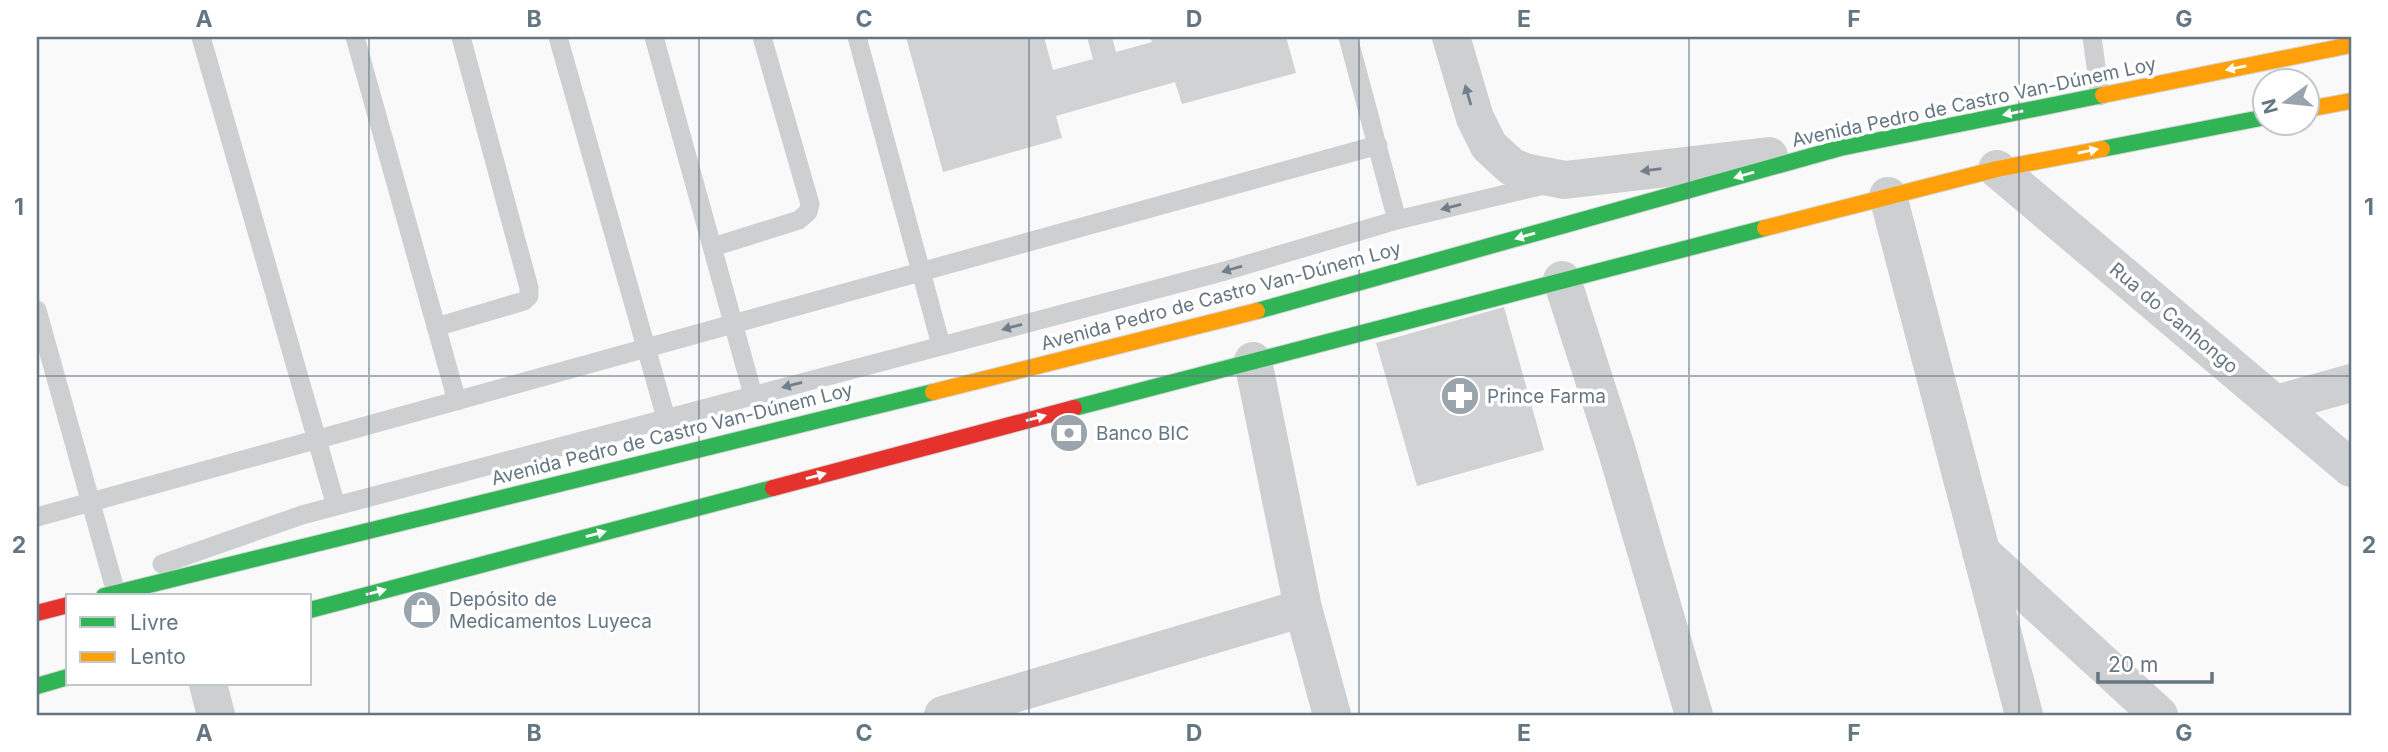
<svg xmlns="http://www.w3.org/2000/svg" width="2388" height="752" viewBox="0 0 2388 752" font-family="Inter,sans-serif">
<rect width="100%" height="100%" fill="#f9f9f9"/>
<!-- building -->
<path fill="#d0d2d3" d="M 906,37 L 1044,37 L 1053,70 L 1093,59 L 1087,37 L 1112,37 L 1116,52 L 1152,42 L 1150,37 L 1286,37 L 1296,73 L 1182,104 L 1175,82 L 1056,116 L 1062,138 L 943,172 Z
M 1504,307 L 1544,450 L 1417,486 L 1376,343 Z"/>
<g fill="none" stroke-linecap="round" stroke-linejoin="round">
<!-- fast casing -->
<g stroke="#d5d6d6" stroke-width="18">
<path id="fast" d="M 2102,149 L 2266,117
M 1257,311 L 1840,148 L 2103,95
M 1074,408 L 1765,228
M 104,596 L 933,392
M 310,610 L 773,488
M 37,686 L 68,677"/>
</g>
<!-- slow casing -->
<g stroke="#d5d6d6" stroke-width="18">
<path id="slow" d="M 2103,95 L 2351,45
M 2308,109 L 2351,101
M 1765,228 L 1997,169 L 2102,149
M 933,392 L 1257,311"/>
</g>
<!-- jam casing -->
<g stroke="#d5d6d6" stroke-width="18">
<path id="jam" d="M 773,488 L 1074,408
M 37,613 L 68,605"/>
</g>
<!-- lane -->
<path stroke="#cecfd0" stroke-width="19" d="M 201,37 L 336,506
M 355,37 L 457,401
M 558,37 L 666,418
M 654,37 L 753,395
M 857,37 L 941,345
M 1348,37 L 1397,220
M 2092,37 L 2100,96
M 713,247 L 799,220 L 808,212 L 810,204 L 762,37
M 37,310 L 113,582
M 436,327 L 524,301 L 529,296 L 529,288 L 461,37
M 37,517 L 1378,145
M 162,564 L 302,515 L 1225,271 L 1397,220 L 1544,185"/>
<!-- street -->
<path stroke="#cecfd0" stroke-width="38" d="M 1451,37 L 1475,118 L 1489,146 L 1512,167 L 1528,173 L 1565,180 L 1769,156
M 1997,169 L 2351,468
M 1888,196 L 2024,715
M 1562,280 L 1616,448 L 1694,715
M 1253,361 L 1303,608 L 1332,715
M 2276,404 L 2351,383
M 1981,552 L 2159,715
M 208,684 L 216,715
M 943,715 L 1303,608"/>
<!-- fast -->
<use href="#fast" stroke="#30b455" stroke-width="16"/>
<!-- slow -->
<use href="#slow" stroke="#ff9f0a" stroke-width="16"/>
<!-- jam -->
<use href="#jam" stroke="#e5322d" stroke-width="16"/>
</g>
<!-- one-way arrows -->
<defs><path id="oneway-solid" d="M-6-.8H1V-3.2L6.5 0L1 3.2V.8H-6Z" transform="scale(1.75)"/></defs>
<g fill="#fff">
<use href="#oneway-solid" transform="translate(2236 68) rotate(169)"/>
<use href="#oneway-solid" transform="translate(2013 113) rotate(169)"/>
<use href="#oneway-solid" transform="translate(2088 151) rotate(-11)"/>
<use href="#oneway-solid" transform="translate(1744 175) rotate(164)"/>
<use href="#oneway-solid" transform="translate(1525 236) rotate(164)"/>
<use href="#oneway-solid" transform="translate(1036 418) rotate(-15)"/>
<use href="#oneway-solid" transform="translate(816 476) rotate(-15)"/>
<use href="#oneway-solid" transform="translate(596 534) rotate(-15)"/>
<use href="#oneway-solid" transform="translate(376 592) rotate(-15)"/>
</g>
<g fill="#707f8b">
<use href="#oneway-solid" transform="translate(1468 95) rotate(-106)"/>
<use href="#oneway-solid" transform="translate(1651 170) rotate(173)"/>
<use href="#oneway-solid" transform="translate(1451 207) rotate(166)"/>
<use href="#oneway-solid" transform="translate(1232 269) rotate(164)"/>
<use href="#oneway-solid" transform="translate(1012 327) rotate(165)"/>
<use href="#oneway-solid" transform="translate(792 385) rotate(165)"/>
</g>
<!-- grid -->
<path fill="none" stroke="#657683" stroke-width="2" stroke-opacity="0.55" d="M 369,37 L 369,715M 699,37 L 699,715M 1029,37 L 1029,715M 1359,37 L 1359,715M 1689,37 L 1689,715M 2019,37 L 2019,715M 37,376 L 2351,376"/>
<!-- icons -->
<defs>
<g id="pharmacy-disc" transform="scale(2.0125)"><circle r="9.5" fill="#99a4ac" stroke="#fff"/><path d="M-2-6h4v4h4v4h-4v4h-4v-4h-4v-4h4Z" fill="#fff"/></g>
<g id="bank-disc" transform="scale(2.0125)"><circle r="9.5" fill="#99a4ac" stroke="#fff"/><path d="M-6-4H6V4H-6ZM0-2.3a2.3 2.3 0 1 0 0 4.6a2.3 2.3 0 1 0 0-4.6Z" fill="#fff"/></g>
<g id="shop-disc" transform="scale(2.0125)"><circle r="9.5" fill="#99a4ac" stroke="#fff"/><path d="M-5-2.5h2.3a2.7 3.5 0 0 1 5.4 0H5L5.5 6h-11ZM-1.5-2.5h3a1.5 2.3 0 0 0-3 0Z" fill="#fff"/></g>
</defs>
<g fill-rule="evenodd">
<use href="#pharmacy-disc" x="1460" y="396"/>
<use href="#bank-disc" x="1069" y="433"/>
<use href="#shop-disc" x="422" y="610"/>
</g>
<g text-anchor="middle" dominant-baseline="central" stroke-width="7" stroke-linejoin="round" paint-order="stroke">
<!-- street labels -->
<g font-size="19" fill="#657683" stroke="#fff">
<text transform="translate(1974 102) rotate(-12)">Avenida Pedro de Castro Van-Dúnem Loy</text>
<text transform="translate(1221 296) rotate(-15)">Avenida Pedro de Castro Van-Dúnem Loy</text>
<text transform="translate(2174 318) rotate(40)">Rua do Canhongo</text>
<text transform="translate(672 434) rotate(-14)">Avenida Pedro de Castro Van-Dúnem Loy</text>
</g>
<!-- poi labels -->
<g font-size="19" fill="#657683" stroke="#fff" text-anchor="start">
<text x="1487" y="396">Prince Farma</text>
<text x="1096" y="433">Banco BIC</text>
<text x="449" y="599">Depósito de<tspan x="449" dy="22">Medicamentos Luyeca</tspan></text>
</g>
</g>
<!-- border -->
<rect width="2388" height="752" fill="none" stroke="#ffffff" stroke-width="77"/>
<!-- legend -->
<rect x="66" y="594" width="245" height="91" fill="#ffffff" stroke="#c1c8cd" stroke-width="2"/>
<rect x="80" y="617" width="35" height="10" fill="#30b455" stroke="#c1c8cd" stroke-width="2"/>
<text x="130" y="630" font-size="21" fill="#657683">Livre</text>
<rect x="80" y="652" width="35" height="10" fill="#ff9f0a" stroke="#c1c8cd" stroke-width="2"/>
<text x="130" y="664" font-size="21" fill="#657683">Lento</text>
<!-- north arrow -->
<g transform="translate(2286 102) rotate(255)"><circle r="33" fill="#ffffff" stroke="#c1c8cd" stroke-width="2"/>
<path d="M0-5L12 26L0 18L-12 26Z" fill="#99a4ac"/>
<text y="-10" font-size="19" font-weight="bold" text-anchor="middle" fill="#657683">N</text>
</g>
<!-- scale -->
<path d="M2098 672v10h114v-10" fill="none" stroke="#657683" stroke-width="3.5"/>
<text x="2108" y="672" font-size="21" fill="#657683" stroke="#ffffff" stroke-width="5" paint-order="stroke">20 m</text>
<rect x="38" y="38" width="2312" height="676" fill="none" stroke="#657683" stroke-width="2.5"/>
<g font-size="23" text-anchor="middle" font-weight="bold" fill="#657683">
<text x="204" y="27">A</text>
<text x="534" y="27">B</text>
<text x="864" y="27">C</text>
<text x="1194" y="27">D</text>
<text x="1524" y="27">E</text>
<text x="1854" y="27">F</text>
<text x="2184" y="27">G</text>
<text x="19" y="215">1</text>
<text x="2369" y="215">1</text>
<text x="19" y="553">2</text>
<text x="2369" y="553">2</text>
<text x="204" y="741">A</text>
<text x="534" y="741">B</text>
<text x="864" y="741">C</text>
<text x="1194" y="741">D</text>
<text x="1524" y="741">E</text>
<text x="1854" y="741">F</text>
<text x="2184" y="741">G</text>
</g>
</svg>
